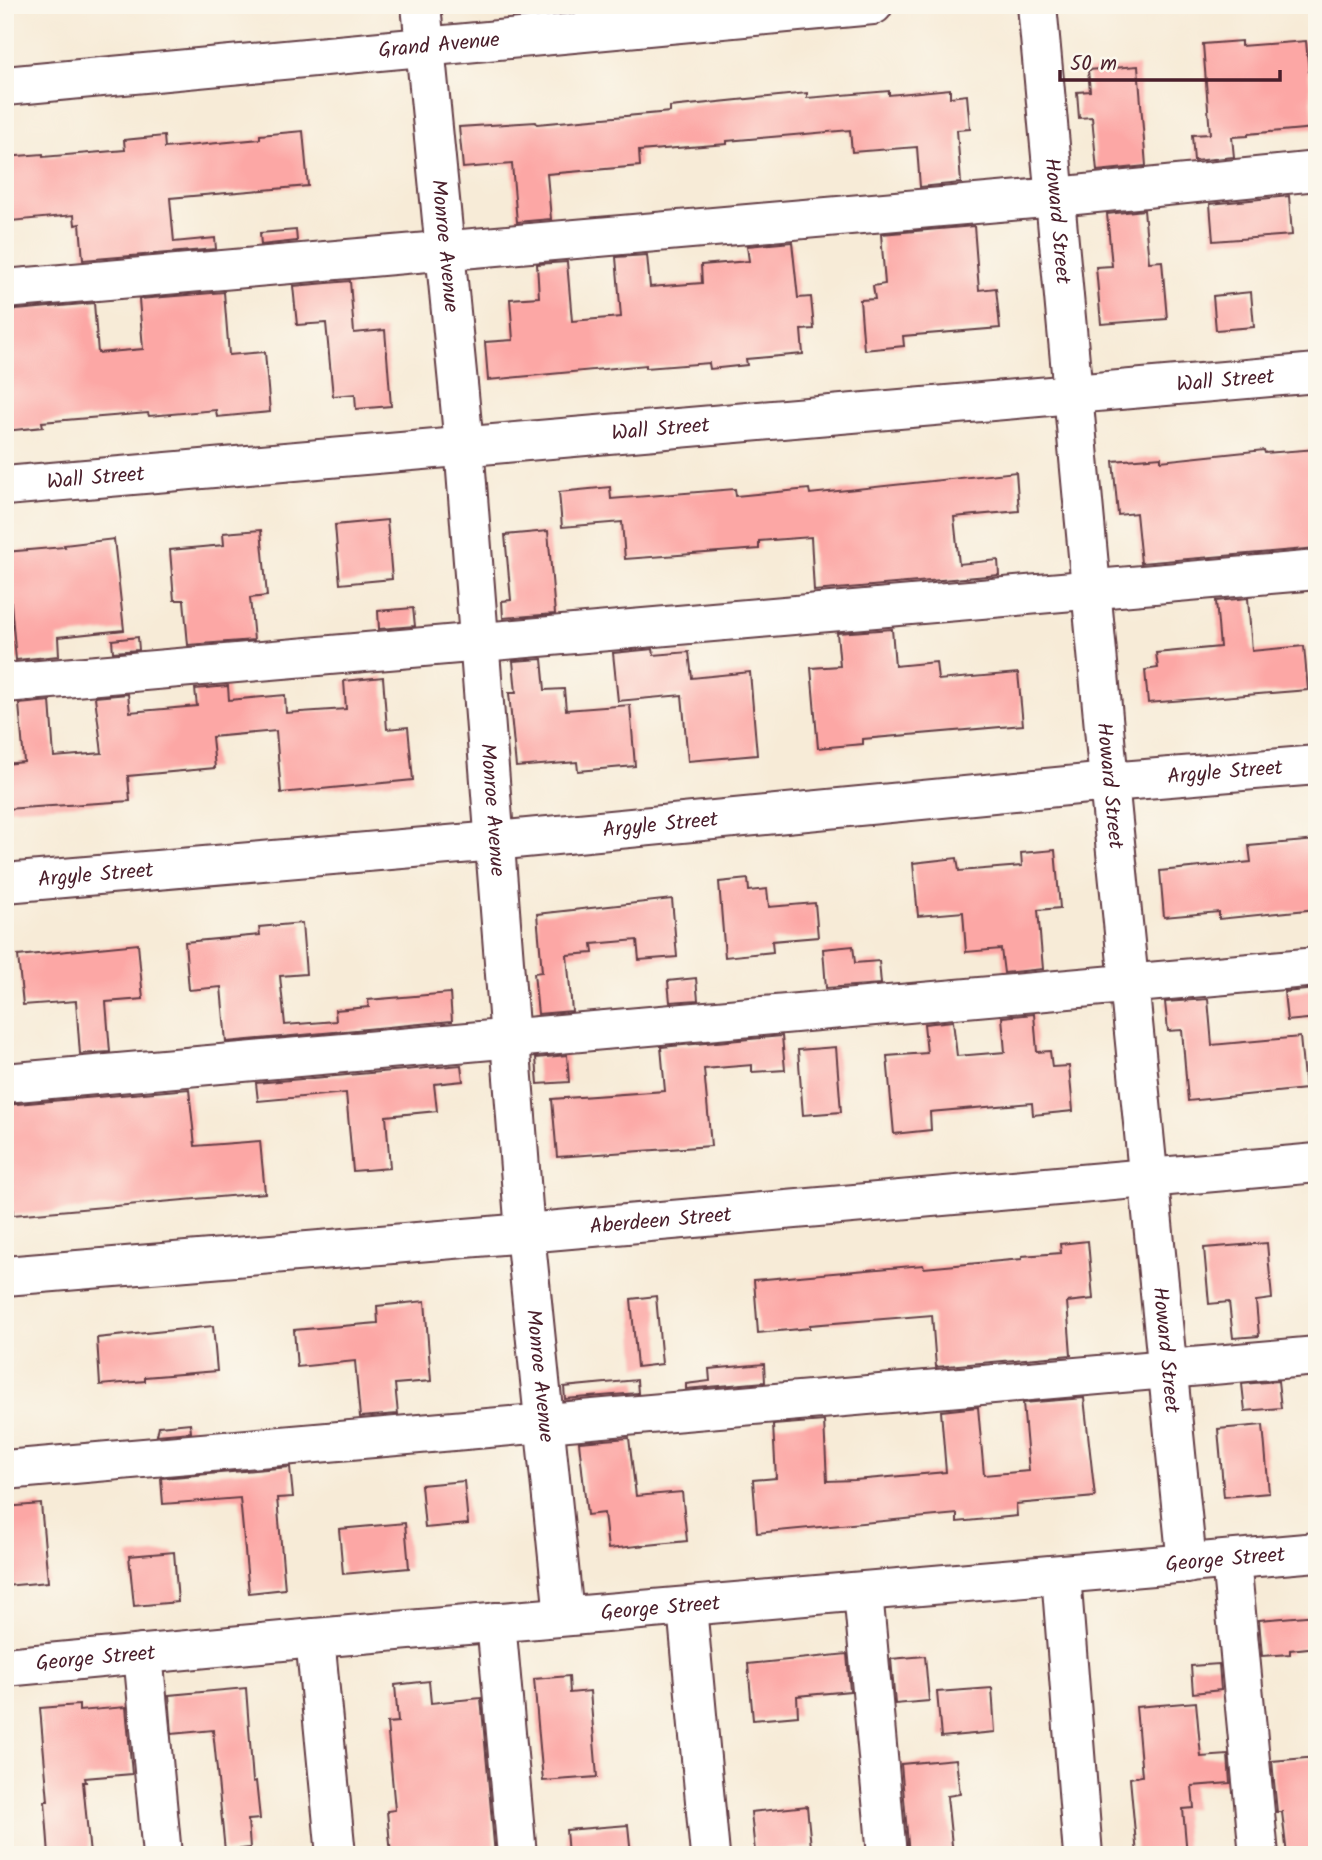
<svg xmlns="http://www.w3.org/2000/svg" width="1322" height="1860" viewBox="0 0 1322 1860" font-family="Kalam,sans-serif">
<rect width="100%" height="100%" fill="#fbf7ec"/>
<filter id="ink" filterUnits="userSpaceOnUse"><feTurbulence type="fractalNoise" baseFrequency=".0143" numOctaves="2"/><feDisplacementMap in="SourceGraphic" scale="14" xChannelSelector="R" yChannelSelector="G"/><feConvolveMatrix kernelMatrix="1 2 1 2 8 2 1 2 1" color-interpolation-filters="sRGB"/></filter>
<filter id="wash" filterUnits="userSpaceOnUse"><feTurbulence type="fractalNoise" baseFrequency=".00686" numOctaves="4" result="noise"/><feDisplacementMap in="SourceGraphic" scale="28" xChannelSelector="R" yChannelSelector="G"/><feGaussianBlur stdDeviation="1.57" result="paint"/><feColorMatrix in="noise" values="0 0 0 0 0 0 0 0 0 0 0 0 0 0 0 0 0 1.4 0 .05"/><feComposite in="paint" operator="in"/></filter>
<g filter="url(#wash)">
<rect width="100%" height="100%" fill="#f7ebd7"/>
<g id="blocks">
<!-- building -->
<path fill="#fca7a5" d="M 1241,41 L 1241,46 L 1306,41 L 1314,128 L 1248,134 L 1248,136 L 1232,137 L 1234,157 L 1194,161 L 1192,135 L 1210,134 L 1203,44 Z
M 1138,66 L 1146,166 L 1097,171 L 1092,117 L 1079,118 L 1077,92 L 1090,91 L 1088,70 Z
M 950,89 L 950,97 L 967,95 L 970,129 L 957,130 L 961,183 L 920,187 L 917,147 L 852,152 L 850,130 L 727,141 L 727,144 L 639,151 L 640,166 L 547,174 L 551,219 L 517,222 L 512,164 L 463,168 L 459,127 L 536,122 L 537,124 L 670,112 L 670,107 L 807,93 L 807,98 L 889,91 L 889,95 Z
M 303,131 L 308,186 L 170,198 L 174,242 L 215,238 L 216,249 L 83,260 L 80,224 L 75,225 L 74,215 L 11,221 L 5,157 L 43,154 L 43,157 L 125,150 L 124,140 L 164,136 L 165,148 L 260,139 L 260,135 Z
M 1289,196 L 1292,235 L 1213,241 L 1210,204 Z
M 1144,210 L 1149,262 L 1162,261 L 1167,319 L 1101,324 L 1096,267 L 1112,266 L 1107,214 Z
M 974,226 L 979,290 L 996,288 L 1000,328 L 903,336 L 904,346 L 864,350 L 860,300 L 875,299 L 873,286 L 885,284 L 881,234 Z
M 296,230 L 297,241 L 261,245 L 260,233 Z
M 792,242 L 798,298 L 811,297 L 814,329 L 801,330 L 803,354 L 746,359 L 747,365 L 710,369 L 709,363 L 646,368 L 646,365 L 488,380 L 485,342 L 513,340 L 510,299 L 539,297 L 537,264 L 567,262 L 572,321 L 621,317 L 616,257 L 647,255 L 650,287 L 702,283 L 701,265 L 749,261 L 747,246 Z
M 350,281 L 354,333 L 385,330 L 391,406 L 356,409 L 355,394 L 333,396 L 326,323 L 297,325 L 293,286 Z
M 224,292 L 229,355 L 265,352 L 270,412 L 217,417 L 216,410 L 149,416 L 148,413 L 42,422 L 43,427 L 5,431 L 5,311 L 94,303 L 98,353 L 143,349 L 139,299 Z
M 1251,292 L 1254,327 L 1216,330 L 1213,296 Z
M 1317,449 L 1317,548 L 1141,563 L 1136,513 L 1118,515 L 1113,461 L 1161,457 L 1161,461 L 1264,450 L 1265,453 Z
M 1016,472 L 1019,511 L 954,517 L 959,564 L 998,560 L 999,575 L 814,591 L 811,537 L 759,541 L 759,549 L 625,559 L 622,522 L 562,527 L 559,492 L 610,487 L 611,499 L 735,489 L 736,496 L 809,489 L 810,494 Z
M 387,520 L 392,579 L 340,584 L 335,525 Z
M 261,530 L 267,596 L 250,598 L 254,640 L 188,645 L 184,600 L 174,600 L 170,550 L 224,545 L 223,533 Z
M 548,531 L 555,614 L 503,618 L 502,601 L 511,600 L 505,535 Z
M 114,539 L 124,630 L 58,637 L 59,656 L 16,660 L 11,603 L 5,604 L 5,552 L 65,547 L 64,545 Z
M 1248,598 L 1252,651 L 1304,646 L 1308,690 L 1148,703 L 1145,670 L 1158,668 L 1156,653 L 1220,647 L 1216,601 Z
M 413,608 L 415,626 L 379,629 L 378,611 Z
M 892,629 L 895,666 L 936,662 L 938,680 L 1018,673 L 1023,725 L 863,739 L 863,744 L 818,748 L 811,668 L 840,666 L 837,633 Z
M 138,637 L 139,650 L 113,652 L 112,640 Z
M 653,649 L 654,655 L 689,652 L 692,678 L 750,672 L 757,755 L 688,761 L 682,695 L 618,701 L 613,653 Z
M 542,659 L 545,690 L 564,689 L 566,710 L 630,705 L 635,766 L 578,771 L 577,762 L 516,767 L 509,693 L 516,693 L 513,661 Z
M 383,677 L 387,729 L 408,727 L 413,780 L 281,793 L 276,731 L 212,737 L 215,768 L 128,776 L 130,801 L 5,809 L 5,764 L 24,762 L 19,704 L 50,701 L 54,757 L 102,753 L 95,697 L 128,694 L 130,712 L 197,706 L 195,689 L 228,686 L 229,700 L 285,695 L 286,713 L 346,709 L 344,681 Z
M 1317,840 L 1317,909 L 1219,919 L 1219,912 L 1164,917 L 1160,871 L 1251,862 L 1249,846 Z
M 1055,850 L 1060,908 L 1038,910 L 1043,969 L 1004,973 L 1001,949 L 966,952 L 963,912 L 918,916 L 913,863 L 957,858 L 959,871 L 1022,866 L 1021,853 Z
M 748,879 L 749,891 L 767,889 L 769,907 L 815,903 L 818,937 L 772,941 L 773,952 L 725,957 L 719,882 Z
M 672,899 L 677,957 L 639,960 L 637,940 L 592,944 L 593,953 L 567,955 L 572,1011 L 538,1014 L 534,973 L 542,972 L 537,914 Z
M 302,923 L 306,974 L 280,976 L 285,1025 L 336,1021 L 335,1010 L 369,1007 L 368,1000 L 450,993 L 452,1021 L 226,1042 L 221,987 L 189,990 L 185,942 L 260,935 L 259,927 Z
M 138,944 L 143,999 L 106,1002 L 110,1052 L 80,1054 L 76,1001 L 23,1005 L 18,956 Z
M 853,946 L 855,963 L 879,961 L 881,984 L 826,988 L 823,949 Z
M 696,978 L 698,1000 L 670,1002 L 668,981 Z
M 1317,989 L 1317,1018 L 1287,1021 L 1284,992 Z
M 1208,999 L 1212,1045 L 1300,1037 L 1305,1089 L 1188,1101 L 1182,1030 L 1168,1031 L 1165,1002 Z
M 1034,1014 L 1037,1052 L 1050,1051 L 1052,1067 L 1069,1066 L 1073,1111 L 1033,1115 L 1032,1103 L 930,1112 L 931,1130 L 894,1134 L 887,1056 L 927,1053 L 924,1024 L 953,1021 L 957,1056 L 1005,1052 L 1002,1017 Z
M 782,1036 L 785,1070 L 752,1072 L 752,1065 L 704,1069 L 711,1146 L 557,1157 L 552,1099 L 665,1091 L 661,1047 Z
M 836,1047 L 841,1112 L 803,1115 L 798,1050 Z
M 567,1055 L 569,1082 L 538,1084 L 536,1058 Z
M 461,1065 L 463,1081 L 434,1084 L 437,1111 L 386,1116 L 390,1168 L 353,1171 L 346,1093 L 258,1101 L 256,1083 Z
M 189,1089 L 195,1146 L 260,1141 L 265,1193 L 13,1215 L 5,1105 Z
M 1088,1241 L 1093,1299 L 1067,1302 L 1071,1355 L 936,1367 L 932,1315 L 810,1325 L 810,1328 L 758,1333 L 754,1280 L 923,1265 L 924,1268 L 1022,1259 L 1022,1256 L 1061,1253 L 1060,1244 Z
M 1267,1243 L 1272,1299 L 1256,1301 L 1259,1336 L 1233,1338 L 1229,1302 L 1209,1304 L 1204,1248 Z
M 656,1296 L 662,1364 L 637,1367 L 631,1299 Z
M 425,1301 L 431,1381 L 395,1384 L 398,1414 L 360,1417 L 355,1361 L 297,1367 L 294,1330 L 378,1323 L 377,1306 Z
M 213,1326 L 217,1371 L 145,1377 L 145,1381 L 100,1385 L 97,1338 Z
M 764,1364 L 765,1382 L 686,1389 L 686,1384 L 710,1381 L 709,1369 Z
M 637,1380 L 638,1393 L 565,1399 L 564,1387 Z
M 1278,1381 L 1281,1408 L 1245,1411 L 1242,1384 Z
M 1084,1398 L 1095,1497 L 1016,1504 L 1017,1516 L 957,1522 L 957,1514 L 757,1533 L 753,1480 L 776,1478 L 773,1425 L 824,1421 L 827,1481 L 855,1480 L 946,1472 L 941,1411 L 978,1407 L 984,1475 L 1029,1471 L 1023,1403 Z
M 190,1423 L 191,1432 L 157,1435 L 159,1426 Z
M 1263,1425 L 1269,1493 L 1224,1497 L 1218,1429 Z
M 629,1438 L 636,1496 L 682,1492 L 687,1541 L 608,1549 L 604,1513 L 587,1515 L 579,1442 Z
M 290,1467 L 293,1497 L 277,1498 L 285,1589 L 249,1593 L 240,1498 L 163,1504 L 161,1478 Z
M 464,1481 L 468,1524 L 425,1528 L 421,1485 Z
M 41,1504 L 48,1582 L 5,1586 L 5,1507 Z
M 405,1523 L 409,1568 L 343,1574 L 339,1529 Z
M 174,1552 L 178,1602 L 134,1606 L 129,1556 Z
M 1317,1615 L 1317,1647 L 1290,1650 L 1290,1654 L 1262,1656 L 1259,1620 Z
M 847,1654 L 850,1691 L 797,1696 L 798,1716 L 753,1720 L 748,1664 Z
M 925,1656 L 929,1701 L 895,1704 L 891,1659 Z
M 1219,1664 L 1221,1690 L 1193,1693 L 1191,1666 Z
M 569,1676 L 570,1693 L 590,1691 L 597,1777 L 543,1781 L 534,1679 Z
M 429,1681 L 431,1703 L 481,1698 L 495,1855 L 391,1855 L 387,1811 L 395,1810 L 387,1723 L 398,1722 L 395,1685 Z
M 246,1688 L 253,1782 L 256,1781 L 260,1819 L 248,1820 L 250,1848 L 225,1851 L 213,1730 L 172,1734 L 169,1695 Z
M 992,1688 L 995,1732 L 941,1737 L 937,1692 Z
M 1196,1702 L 1201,1757 L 1228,1755 L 1230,1783 L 1192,1786 L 1194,1808 L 1183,1809 L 1187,1855 L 1137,1855 L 1130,1778 L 1142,1776 L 1136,1707 Z
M 79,1705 L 79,1711 L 126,1707 L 132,1774 L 85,1778 L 86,1782 L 83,1782 L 90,1855 L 49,1855 L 45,1801 L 48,1801 L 40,1708 Z
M 1317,1757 L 1317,1855 L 1287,1855 L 1282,1812 L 1277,1812 L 1272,1761 Z
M 956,1759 L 960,1794 L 947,1796 L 953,1855 L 909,1855 L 901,1764 Z
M 807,1806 L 811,1847 L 755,1852 L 751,1812 Z
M 628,1825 L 631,1855 L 568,1855 L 566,1830 Z"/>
</g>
</g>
<g filter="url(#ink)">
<use href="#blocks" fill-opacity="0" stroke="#643e45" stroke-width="2"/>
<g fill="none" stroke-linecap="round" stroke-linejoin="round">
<!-- minor casing -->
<g stroke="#643e45" stroke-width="42">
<g id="minor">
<path id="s1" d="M 421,5 L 464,445 L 525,1233 L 564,1616"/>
<path id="s2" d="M 1037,5 L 1109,782 L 1187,1564"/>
<path d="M 5,289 L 1056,197 L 1317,171"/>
<path id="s3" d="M 5,486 L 1317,373"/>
<path d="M 5,683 L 1317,570"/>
<path id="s4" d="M 5,883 L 495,841 L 1109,782 L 1317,765"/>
<path d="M 5,1083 L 1317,967"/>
<path id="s5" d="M 5,1276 L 525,1233 L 1317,1163"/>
<path d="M 5,1470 L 1317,1356"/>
<path d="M 1231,1560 L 1259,1855"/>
<path d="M 1061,1575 L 1083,1855"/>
<path d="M 863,1592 L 887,1855"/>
<path d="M 687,1607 L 710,1855"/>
<path d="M 496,1622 L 517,1855"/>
<path d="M 315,1638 L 336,1855"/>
<path d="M 143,1654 L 162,1855"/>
<path id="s6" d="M 5,1667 L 315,1638 L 1317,1552"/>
</g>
</g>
<!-- major casing -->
<g stroke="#643e45" stroke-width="42">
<g id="major">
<path id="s7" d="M 5,86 L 873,5"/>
</g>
</g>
<!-- minor -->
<use href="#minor" stroke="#fff" stroke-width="38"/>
<!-- major -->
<use href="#major" stroke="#fff" stroke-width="38"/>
</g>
</g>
<g text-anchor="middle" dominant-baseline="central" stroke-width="7" stroke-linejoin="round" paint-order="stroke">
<!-- street labels -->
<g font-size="21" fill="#4a1f2b" stroke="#fbf7ec">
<text stroke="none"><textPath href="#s7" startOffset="436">Grand Avenue</textPath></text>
<text stroke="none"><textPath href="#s2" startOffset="217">Howard Street</textPath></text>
<text stroke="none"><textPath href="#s1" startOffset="242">Monroe Avenue</textPath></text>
<text stroke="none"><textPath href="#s3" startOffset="1225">Wall Street</textPath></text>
<text stroke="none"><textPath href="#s3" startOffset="658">Wall Street</textPath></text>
<text stroke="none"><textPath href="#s3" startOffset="91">Wall Street</textPath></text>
<text stroke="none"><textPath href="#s4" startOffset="1225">Argyle Street</textPath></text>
<text stroke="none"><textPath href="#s2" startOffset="784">Howard Street</textPath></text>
<text stroke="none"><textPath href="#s1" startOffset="808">Monroe Avenue</textPath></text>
<text stroke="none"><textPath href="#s4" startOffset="658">Argyle Street</textPath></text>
<text stroke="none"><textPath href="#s4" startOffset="91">Argyle Street</textPath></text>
<text stroke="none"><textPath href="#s5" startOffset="658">Aberdeen Street</textPath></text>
<text stroke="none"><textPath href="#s2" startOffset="1351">Howard Street</textPath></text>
<text stroke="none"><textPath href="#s1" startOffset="1376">Monroe Avenue</textPath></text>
<text stroke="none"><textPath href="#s6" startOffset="1225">George Street</textPath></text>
<text stroke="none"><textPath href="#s6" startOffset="658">George Street</textPath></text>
<text stroke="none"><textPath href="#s6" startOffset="91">George Street</textPath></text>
</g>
</g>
<!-- margin -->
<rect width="1322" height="1860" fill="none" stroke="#fbf7ec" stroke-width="28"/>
<!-- scale -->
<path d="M1060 70v10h220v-10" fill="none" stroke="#4a1f2b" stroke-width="3.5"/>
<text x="1070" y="70" font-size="21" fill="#4a1f2b" stroke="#fbf7ec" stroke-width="5" paint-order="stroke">50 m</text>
</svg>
